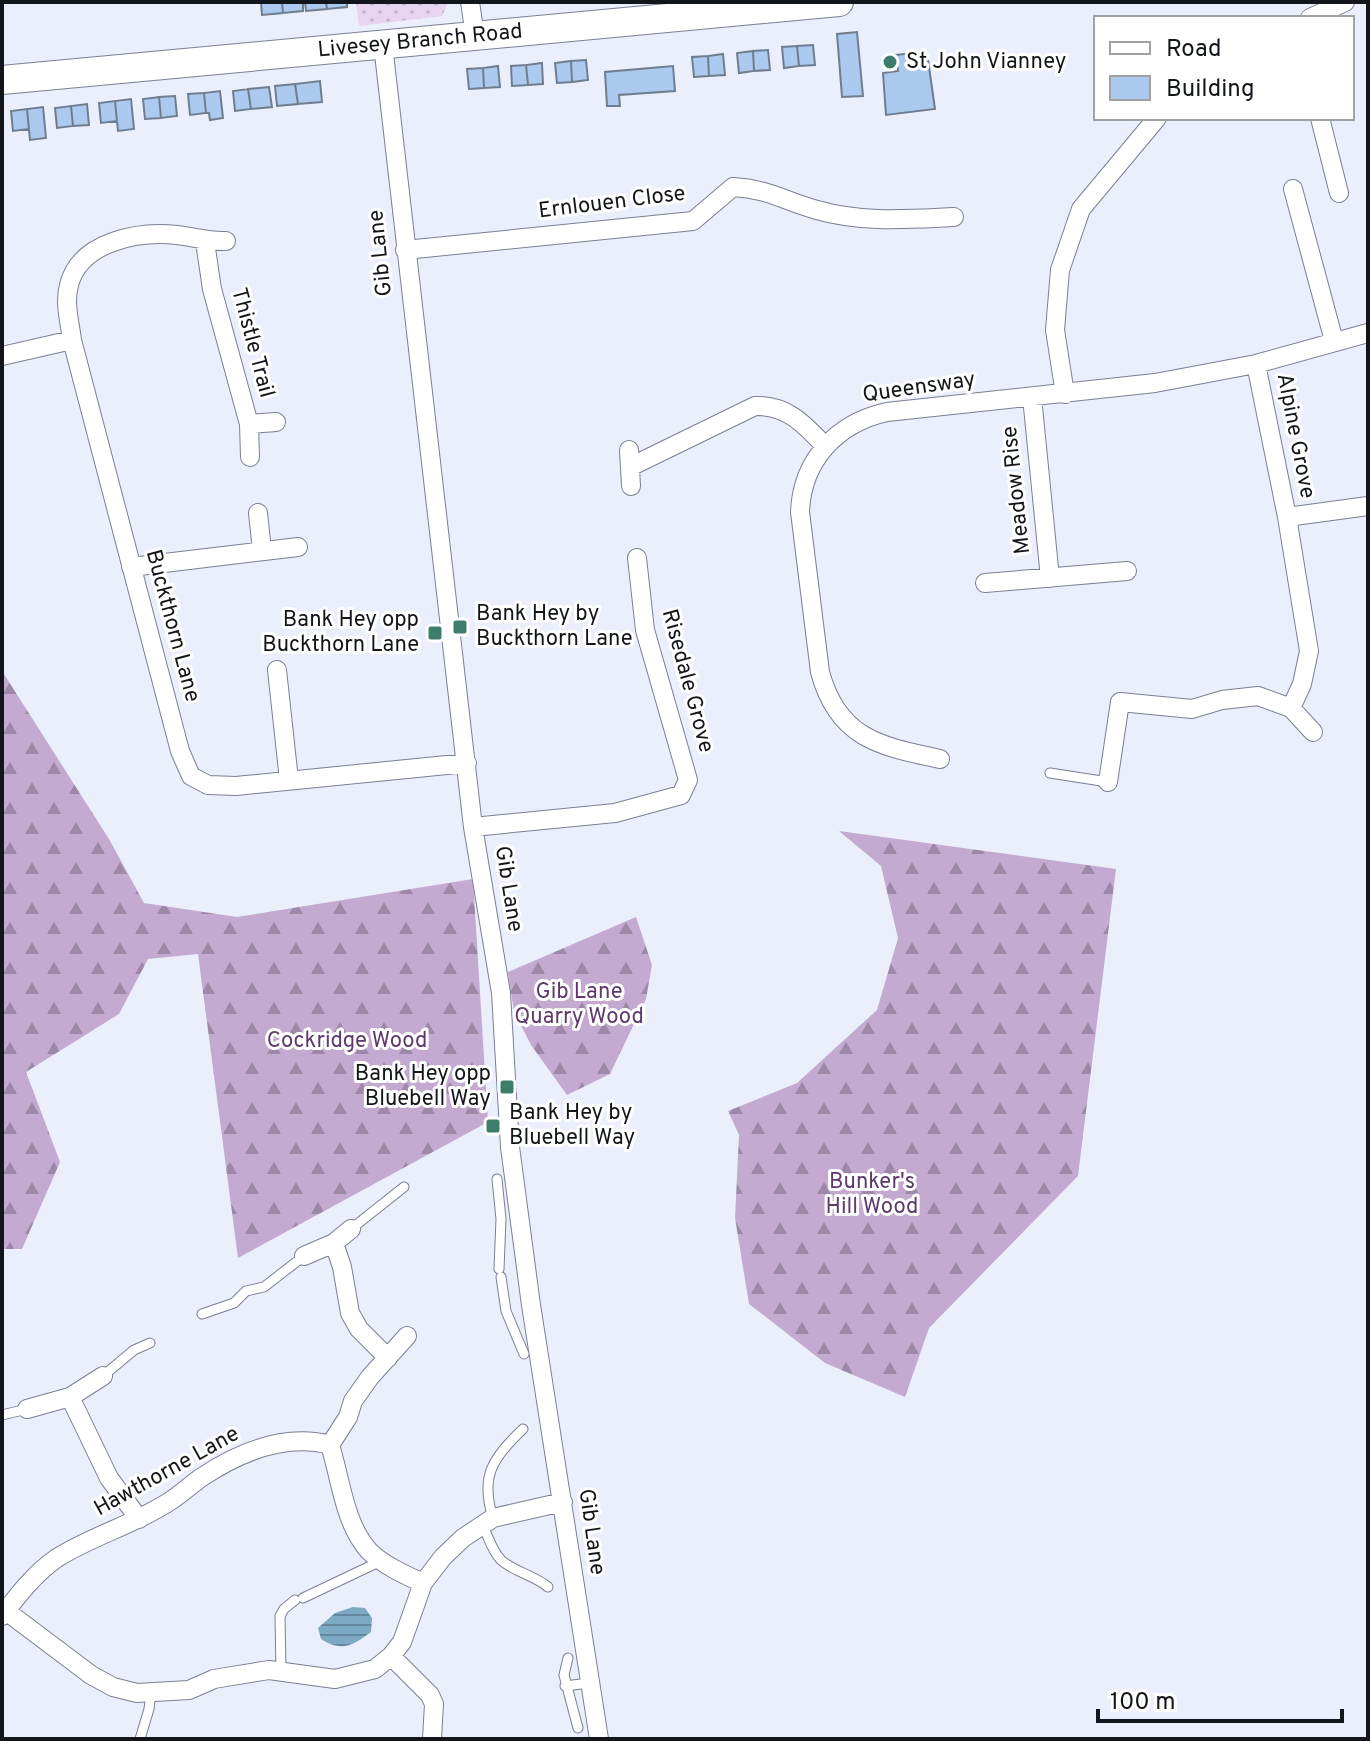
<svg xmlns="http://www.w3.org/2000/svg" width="1370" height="1741" viewBox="0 0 1370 1741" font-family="Overpass,sans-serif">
<defs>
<pattern id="grass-dots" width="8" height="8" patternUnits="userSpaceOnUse" patternTransform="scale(2)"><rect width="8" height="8" fill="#e8d3f1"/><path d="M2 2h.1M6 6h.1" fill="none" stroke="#c6b4ce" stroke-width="1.8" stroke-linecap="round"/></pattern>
<pattern id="forest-firs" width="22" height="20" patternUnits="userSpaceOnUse" patternTransform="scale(2)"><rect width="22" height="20" fill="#c4a9d0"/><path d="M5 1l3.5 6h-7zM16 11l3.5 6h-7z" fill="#9e88a8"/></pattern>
<pattern id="water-rules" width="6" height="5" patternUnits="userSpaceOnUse" patternTransform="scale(2)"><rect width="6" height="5" fill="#7ca9c4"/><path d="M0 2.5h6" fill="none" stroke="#64889e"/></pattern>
</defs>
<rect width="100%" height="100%" fill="#ebeffc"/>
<!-- grass -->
<path fill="url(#grass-dots)" d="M 356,2 L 448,2 L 448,3 L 442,16 L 359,26 Z"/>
<!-- forest -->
<path fill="url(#forest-firs)" d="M 2,671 L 109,839 L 144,903 L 237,917 L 473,879 L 488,1122 L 238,1258 L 198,954 L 148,959 L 119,1014 L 26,1072 L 60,1162 L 22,1249 L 2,1249 Z
M 839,831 L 1116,869 L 1078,1176 L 929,1328 L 905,1397 L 825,1363 L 749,1304 L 735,1218 L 739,1135 L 728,1111 L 797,1083 L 877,1010 L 898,938 L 881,866 Z
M 636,917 L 652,965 L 646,999 L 610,1074 L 567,1095 L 531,1045 L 514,1012 L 508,972 Z"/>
<!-- water -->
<path fill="url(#water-rules)" d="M 353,1607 L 365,1608 L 372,1618 L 371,1632 C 353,1646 341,1652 321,1639 L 318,1628 L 335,1613 Z"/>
<!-- building -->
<path fill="#accaef" stroke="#6f7d8e" stroke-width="2" d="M 261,2 L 282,2 L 283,13 L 262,15 Z
M 282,2 L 303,2 L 303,11 L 283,13 Z
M 305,2 L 326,2 L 327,9 L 306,11 Z
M 326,2 L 347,2 L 347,7 L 327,9 Z
M 857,32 L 863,96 L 842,97 L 837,34 Z
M 813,45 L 815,65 L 799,66 L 797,46 Z
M 797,46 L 799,66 L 784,68 L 782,47 Z
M 768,50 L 770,70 L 754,71 L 753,51 Z
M 753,51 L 754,71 L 739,73 L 737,53 Z
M 914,53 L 915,62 L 928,60 L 935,109 L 886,115 L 883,73 L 898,71 L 896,55 Z
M 723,54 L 725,75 L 709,76 L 708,56 Z
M 708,56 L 709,76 L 694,77 L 692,57 Z
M 586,60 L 588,80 L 572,82 L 571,61 Z
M 571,61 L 572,82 L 557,83 L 555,63 Z
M 542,63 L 543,84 L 528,85 L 526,65 Z
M 526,65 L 528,85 L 512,86 L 511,66 Z
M 498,66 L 500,87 L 484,88 L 483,68 Z
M 673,66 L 675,91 L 619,95 L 620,106 L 607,106 L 605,72 Z
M 483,68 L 484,88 L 469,89 L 467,69 Z
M 320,81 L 322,102 L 298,104 L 295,84 Z
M 295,84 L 298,104 L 277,106 L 275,86 Z
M 269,87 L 272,107 L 251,109 L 248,89 Z
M 248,89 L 251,109 L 235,111 L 233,91 Z
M 220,91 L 223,118 L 210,120 L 209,113 L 206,113 L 204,93 Z
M 204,93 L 206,113 L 190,115 L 188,94 Z
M 175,96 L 177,116 L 161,118 L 159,97 Z
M 159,97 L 161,118 L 145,119 L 143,99 Z
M 131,99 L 134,129 L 118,131 L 115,101 Z
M 115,101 L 117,121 L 101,123 L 99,103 Z
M 87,104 L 89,125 L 73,126 L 71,106 Z
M 71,106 L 73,126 L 57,128 L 55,108 Z
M 43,107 L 46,138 L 30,140 L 27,109 Z
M 27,109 L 29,129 L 13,131 L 11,111 Z"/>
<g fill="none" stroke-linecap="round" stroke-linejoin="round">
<!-- lane casing -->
<g stroke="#7a7f93" stroke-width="11">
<path id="lane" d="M 1050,773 L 1108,782
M 497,1179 L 501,1219 L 499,1269
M 351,1229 L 404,1187
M 501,1277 L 506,1311 L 524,1354
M 202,1314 L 234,1303 L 246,1291 L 264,1287 L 304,1256
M 103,1376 L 134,1350 L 150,1343
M 2,1415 L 27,1409
M 493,1518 C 480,1477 492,1458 523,1429
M 482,1524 C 488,1536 492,1551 501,1560 C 514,1572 534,1575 548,1587
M 303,1598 L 381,1561
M 568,1658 L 564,1675 L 578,1728
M 281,1671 L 280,1616 L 284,1609 L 295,1600
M 565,1686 L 589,1683
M 140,1739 L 149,1709 L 151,1692"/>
</g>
<!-- street casing -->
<g stroke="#7a7f93" stroke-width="20">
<path id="street" d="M 470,2 L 475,36
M 1310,18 L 1345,2
M 383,45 L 473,827 L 501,993 L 510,1147 L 531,1305 L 599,1739
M 1320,118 L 1339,193
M 1293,189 L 1334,341
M 226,241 C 208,242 195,237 177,235 C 139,231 80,241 69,285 C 64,303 70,323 72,340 L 180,751 L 191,776 L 208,785 L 236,786 L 467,763
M 205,242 L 212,289 L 249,424 L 250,457
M 405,250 L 693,221 L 733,187 C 769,189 784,201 817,210 C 862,223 908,219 954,217
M 2,356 L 72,340
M 1256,364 L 1287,517 L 1309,651 L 1302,684 L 1291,708
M 1065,394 L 1055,330 L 1060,270 L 1081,209 L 1157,118
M 1032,397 L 1050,578
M 249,424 L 276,422
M 629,450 L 631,486
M 630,467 L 755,406 C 787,405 804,424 825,446
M 258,513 L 262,550
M 1287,517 L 1368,506
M 131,567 L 298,547
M 985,583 L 1127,571
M 277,670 L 289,780
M 940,759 C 880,746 838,739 820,672 L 800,512 C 802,460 837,423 887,412 L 1155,383 L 1256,364 L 1368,333
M 1108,782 L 1120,702 L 1192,709 L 1222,700 L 1258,696 L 1291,708 L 1313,732
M 473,827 L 615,813 L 681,795 L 688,780 L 645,630 L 637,558
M 334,1243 L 342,1267 L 350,1313 L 359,1329 L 388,1358
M 304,1256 L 334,1243 L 351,1229
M 407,1336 L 370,1377 L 353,1401 L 348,1417 L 330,1445 C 341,1480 344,1523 369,1551 C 383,1565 405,1575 423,1583
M 70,1397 L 109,1478 L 139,1519
M 27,1409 L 70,1397 L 103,1376
M 2,1608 L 91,1675 L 113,1687 L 137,1693 L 189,1690 L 214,1679 L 269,1670 L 335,1679 L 375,1669 L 391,1656 L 402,1642 L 423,1583 L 443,1557 L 463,1538 L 493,1518 L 563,1502
M 2,1616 C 18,1595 35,1573 57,1558 C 90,1537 129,1526 162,1506 C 177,1498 189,1486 202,1477 C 240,1452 285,1433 330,1445
M 391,1656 L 430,1695 L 434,1704 L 432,1739"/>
</g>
<!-- primary casing -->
<g stroke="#7a7f93" stroke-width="30">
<g id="primary">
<path id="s1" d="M 2,80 L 839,2"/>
</g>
</g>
<!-- lane -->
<use href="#lane" stroke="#fff" stroke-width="9"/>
<!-- street -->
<use href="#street" stroke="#fff" stroke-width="18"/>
<!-- primary -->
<use href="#primary" stroke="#fff" stroke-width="28"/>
</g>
<!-- markers -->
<g fill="#3d7d6b" stroke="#fff" stroke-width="3">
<circle cx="890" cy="62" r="8"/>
<rect x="452" y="619" width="16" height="16" rx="4"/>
<rect x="427" y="625" width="16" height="16" rx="4"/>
<rect x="499" y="1079" width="16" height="16" rx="4"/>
<rect x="485" y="1118" width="16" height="16" rx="4"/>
</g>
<g text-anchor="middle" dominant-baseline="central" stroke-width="6" stroke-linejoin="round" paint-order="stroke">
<!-- street labels -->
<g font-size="22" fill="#13151c" stroke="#fff">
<text stroke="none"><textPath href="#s1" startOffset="420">Livesey Branch Road</textPath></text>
<text transform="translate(612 203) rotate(-7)">Ernlouen Close</text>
<text transform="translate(381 253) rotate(-96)">Gib Lane</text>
<text transform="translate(252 343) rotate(75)">Thistle Trail</text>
<text transform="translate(919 388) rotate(-8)">Queensway</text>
<text transform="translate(1295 436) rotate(79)">Alpine Grove</text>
<text transform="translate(1017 490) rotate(-96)">Meadow Rise</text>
<text transform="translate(172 626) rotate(75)">Buckthorn Lane</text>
<text transform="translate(687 681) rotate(75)">Risedale Grove</text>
<text transform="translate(508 889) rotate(81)">Gib Lane</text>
<text transform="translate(167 1472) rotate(-29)">Hawthorne Lane</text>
<text transform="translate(591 1532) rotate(82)">Gib Lane</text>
</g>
<!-- poi labels -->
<g font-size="22" fill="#13151c" stroke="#fff" text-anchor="start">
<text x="906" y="62">St John Vianney</text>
<text x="476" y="614">Bank Hey by<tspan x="476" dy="25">Buckthorn Lane</tspan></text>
<text x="419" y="620" text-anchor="end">Bank Hey opp<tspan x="419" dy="25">Buckthorn Lane</tspan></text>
<text x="491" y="1074" text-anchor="end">Bank Hey opp<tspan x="491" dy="25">Bluebell Way</tspan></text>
<text x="509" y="1113">Bank Hey by<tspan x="509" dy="25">Bluebell Way</tspan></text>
</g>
<!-- park labels -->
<g font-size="22" fill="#5d396c" stroke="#fff">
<text x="579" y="992">Gib Lane<tspan x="579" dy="25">Quarry Wood</tspan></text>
<text x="347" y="1041">Cockridge Wood</text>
<text x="872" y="1182">Bunker's<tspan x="872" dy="25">Hill Wood</tspan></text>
</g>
</g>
<!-- border -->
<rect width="1370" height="1741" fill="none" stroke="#13151c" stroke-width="8"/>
<!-- legend -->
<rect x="1094" y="16" width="260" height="104" fill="#ffffff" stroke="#a1a1a4" stroke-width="2"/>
<rect x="1110" y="42" width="40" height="12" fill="#ffffff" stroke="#a1a1a4" stroke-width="2"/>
<text x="1166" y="56" font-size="24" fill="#13151c">Road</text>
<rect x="1110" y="76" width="40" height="24" fill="#accaef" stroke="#a1a1a4" stroke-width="2"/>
<text x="1166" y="96" font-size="24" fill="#13151c">Building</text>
<!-- scale -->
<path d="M1098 1709v12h244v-12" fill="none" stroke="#13151c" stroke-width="4"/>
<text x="1110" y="1709" font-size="24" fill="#13151c" stroke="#ffffff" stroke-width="6" paint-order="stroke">100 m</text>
</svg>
